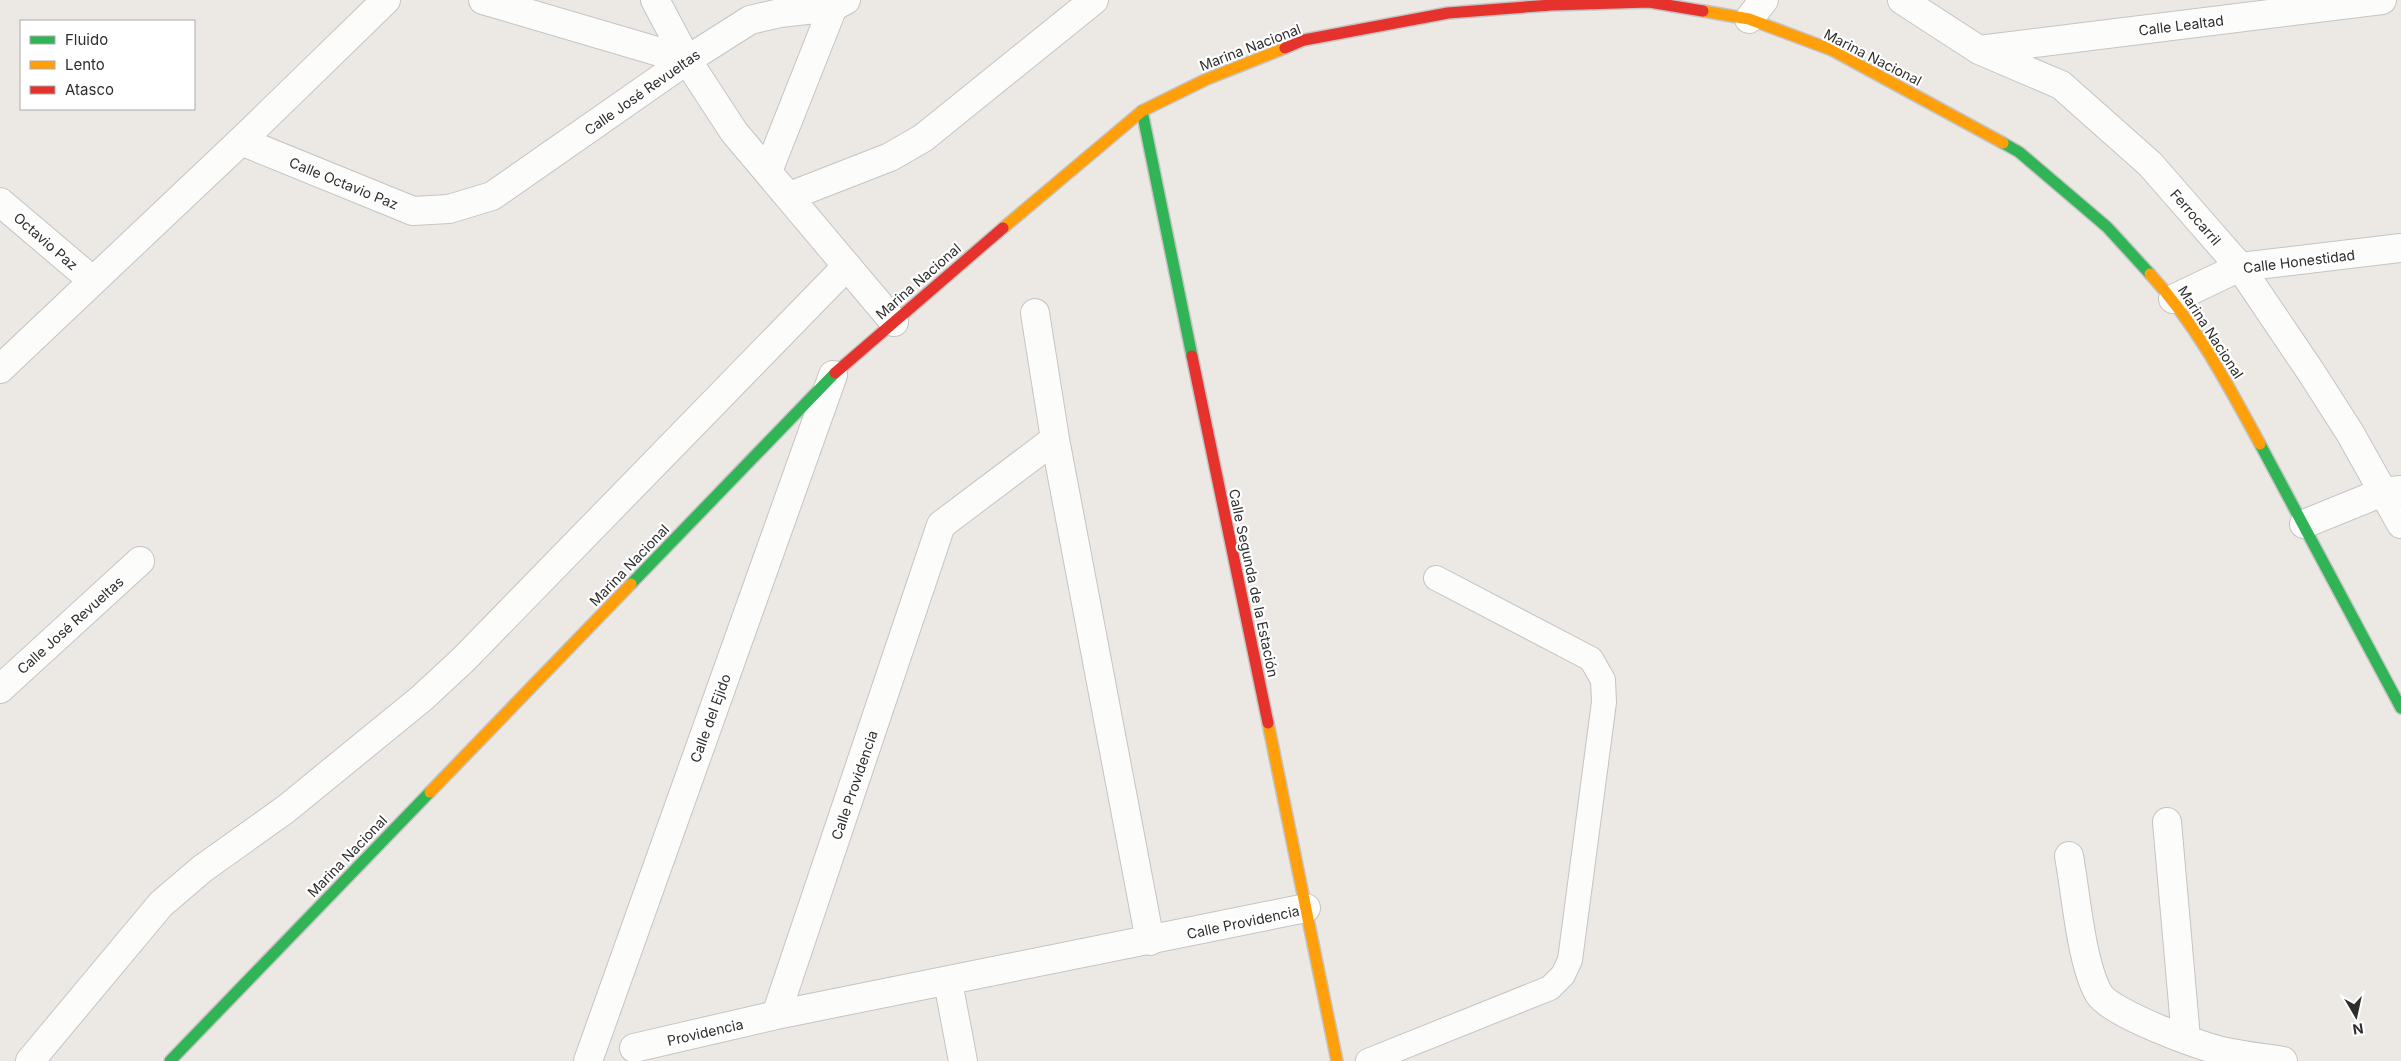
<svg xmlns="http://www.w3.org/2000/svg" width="2401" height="1061" viewBox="0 0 2401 1061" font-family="Inter,sans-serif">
<rect width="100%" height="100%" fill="#ece8e4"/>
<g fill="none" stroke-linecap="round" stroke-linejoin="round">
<!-- lane casing -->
<g stroke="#c5c4c5" stroke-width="26">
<path id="lane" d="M 1368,1061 L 1550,988 L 1563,975 L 1570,960 L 1604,702 L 1603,680 L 1591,659 L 1436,578"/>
</g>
<!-- street casing -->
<g stroke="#c5c4c5" stroke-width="30">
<path id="street" d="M 483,0 L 687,60
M 655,0 L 687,60 L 734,132 L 894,322
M 1902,0 L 1979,50 L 2061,85 L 2150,164 L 2240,267 L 2311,372 L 2350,433 L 2401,524
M 1749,19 L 1764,0
M 1979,50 L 2382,0
M 241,141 L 413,211 L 449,209 L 492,196 L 687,60 L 750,20 L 780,13 L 833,7 L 846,0
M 768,171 L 833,7 L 833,0
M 790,196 L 890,157 L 923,138 L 1094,0
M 0,202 L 92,280
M 2173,299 L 2240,267 L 2401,248
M 1035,313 L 1055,439 L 1150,941
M 0,369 L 241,141 L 386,0
M 2304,524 L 2383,492 L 2401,490
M 0,689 L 140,561
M 2167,822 L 2186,1038
M 2069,856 C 2076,894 2081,963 2099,994 C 2111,1014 2202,1047 2226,1052 C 2245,1056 2264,1058 2283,1061
M 948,982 L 963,1061
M 776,1015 L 941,525 L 1055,439
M 634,1048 L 776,1015 L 1306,908
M 30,1061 L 161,904 L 202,869 L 286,809 L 422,698 L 464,659 L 847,266
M 588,1061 L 833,375"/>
</g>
<!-- fast casing -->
<g stroke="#c5c4c5" stroke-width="14">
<path id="fast" d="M 1142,111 L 1192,356
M 2003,143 L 2019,152 L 2107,227 L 2150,274
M 2260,444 L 2401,708
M 631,584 L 835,373
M 170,1061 L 430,792"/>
</g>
<!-- slow casing -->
<g stroke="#c5c4c5" stroke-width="14">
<path id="slow" d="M 1703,11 L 1749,19 L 1832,50 L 2003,143
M 1003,228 L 1142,111 L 1207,79 L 1285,48
M 2150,274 C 2196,324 2228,385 2260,444
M 1268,723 L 1337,1061
M 430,792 L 631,584"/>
</g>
<!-- jam casing -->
<g stroke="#c5c4c5" stroke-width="14">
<path id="jam" d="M 1285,48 L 1304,40 L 1448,13 L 1551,5 L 1649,2 L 1703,11
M 1192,356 L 1268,723
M 835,373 L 1003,228"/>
</g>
<!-- lane -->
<use href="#lane" stroke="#fcfcfb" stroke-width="24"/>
<!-- street -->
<use href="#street" stroke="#fcfcfb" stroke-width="28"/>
<!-- fast -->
<use href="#fast" stroke="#30b455" stroke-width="11"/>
<!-- slow -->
<use href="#slow" stroke="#ff9f0a" stroke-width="11"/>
<!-- jam -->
<use href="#jam" stroke="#e5322d" stroke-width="11"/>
</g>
<g text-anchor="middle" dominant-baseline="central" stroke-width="4.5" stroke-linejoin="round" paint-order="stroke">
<!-- street labels -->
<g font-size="14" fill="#2e2e2e" stroke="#fff">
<text transform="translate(2181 25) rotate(-7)">Calle Lealtad</text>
<text transform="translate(1250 47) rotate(-21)">Marina Nacional</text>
<text transform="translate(1873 57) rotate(27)">Marina Nacional</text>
<text transform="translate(642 92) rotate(-35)">Calle José Revueltas</text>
<text transform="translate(344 183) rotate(22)">Calle Octavio Paz</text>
<text transform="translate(2196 217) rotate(49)">Ferrocarril</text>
<text transform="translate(46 241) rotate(41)">Octavio Paz</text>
<text transform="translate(2299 261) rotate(-7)">Calle Honestidad</text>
<text transform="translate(918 281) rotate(-41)">Marina Nacional</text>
<text transform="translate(2211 332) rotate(57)">Marina Nacional</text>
<text transform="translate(629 565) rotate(-46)">Marina Nacional</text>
<text transform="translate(1254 583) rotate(78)">Calle Segunda de la Estación</text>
<text transform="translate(70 625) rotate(-42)">Calle José Revueltas</text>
<text transform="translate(710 718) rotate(-70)">Calle del Ejido</text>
<text transform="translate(854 785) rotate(-71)">Calle Providencia</text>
<text transform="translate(347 856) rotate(-46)">Marina Nacional</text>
<text transform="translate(1243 922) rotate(-12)">Calle Providencia</text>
<text transform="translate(705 1032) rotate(-13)">Providencia</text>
</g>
</g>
<!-- legend -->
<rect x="20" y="20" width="175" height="90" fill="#ffffff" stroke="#ababab"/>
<rect x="30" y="36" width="25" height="8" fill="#30b455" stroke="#ababab"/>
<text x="65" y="45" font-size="15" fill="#2e2e2e">Fluido</text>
<rect x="30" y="61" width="25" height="8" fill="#ff9f0a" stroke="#ababab"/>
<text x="65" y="70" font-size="15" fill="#2e2e2e">Lento</text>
<rect x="30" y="86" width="25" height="8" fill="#e5322d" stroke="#ababab"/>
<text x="65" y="95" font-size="15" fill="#2e2e2e">Atasco</text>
<!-- north arrow -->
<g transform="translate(2356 1016) rotate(171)" stroke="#ffffff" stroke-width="4" paint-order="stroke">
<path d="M0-4L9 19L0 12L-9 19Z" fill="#2e2e2e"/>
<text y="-8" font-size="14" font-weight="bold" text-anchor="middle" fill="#2e2e2e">N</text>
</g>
</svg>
